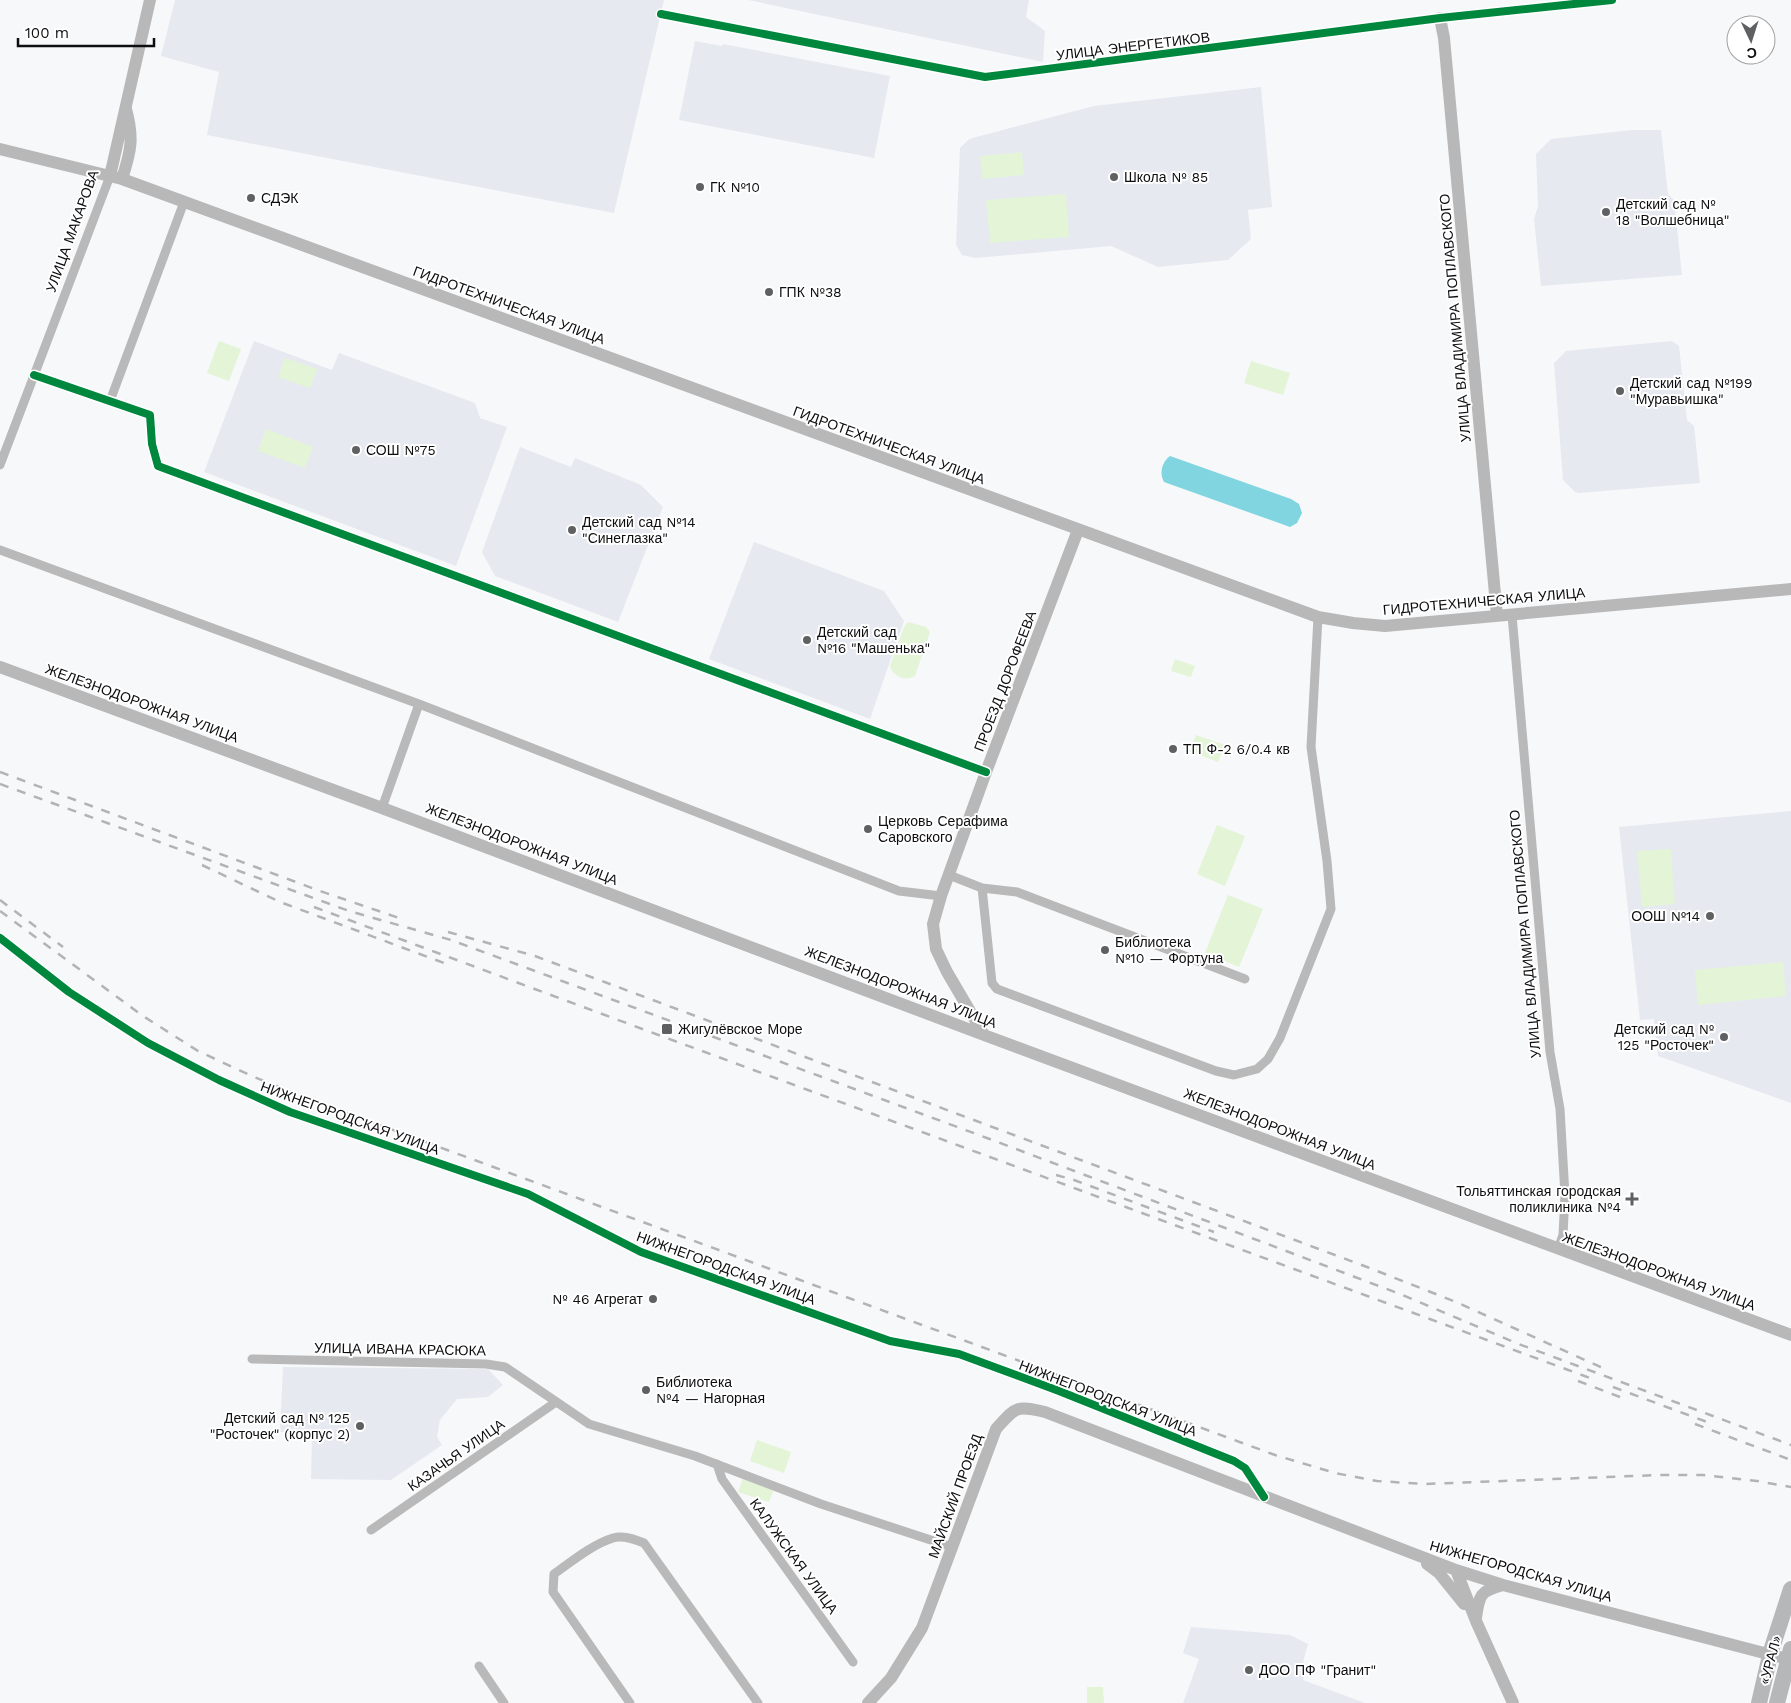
<svg xmlns="http://www.w3.org/2000/svg" width="1791" height="1703" viewBox="0 0 1791 1703" font-family="'Work Sans',sans-serif">
<rect width="100%" height="100%" fill="#f6f8fa"/>
<!-- built -->
<path fill="#e6e9f0" d="M 175,0 L 664,0 L 614,213 L 207,135 L 219,72 L 161,56 Z
M 748,0 L 1029,0 L 1026,17 L 1045,31 L 1043,62 Z
M 695,41 L 722,46 L 723,44 L 890,76 L 874,158 L 679,120 Z
M 1261,87 L 1272,207 L 1248,210 L 1251,239 L 1228,260 L 1158,267 L 1111,246 L 975,258 L 962,255 L 956,245 L 960,148 L 969,139 L 1094,106 Z
M 1632,130 L 1661,130 L 1668,194 L 1674,200 L 1682,275 L 1541,286 L 1534,219 L 1538,206 L 1536,154 L 1551,139 Z
M 254,341 L 332,370 L 339,353 L 475,403 L 480,418 L 507,427 L 456,566 L 204,472 Z
M 1672,341 L 1679,346 L 1687,420 L 1694,426 L 1700,483 L 1579,493 L 1575,492 L 1563,480 L 1554,363 L 1566,351 Z
M 520,447 L 571,467 L 575,458 L 641,485 L 663,507 L 618,622 L 495,576 L 482,552 Z
M 754,542 L 884,591 L 904,621 L 870,719 L 709,659 Z
M 1791,811 L 1791,1103 L 1658,1056 L 1654,1019 L 1640,1020 L 1619,827 Z
M 283,1367 L 488,1369 L 503,1385 L 488,1397 L 457,1399 L 440,1420 L 437,1437 L 442,1445 L 391,1480 L 311,1479 L 312,1432 L 280,1432 Z
M 1191,1627 L 1290,1635 L 1308,1644 L 1303,1662 L 1307,1664 L 1303,1680 L 1365,1703 L 1183,1703 L 1199,1659 L 1183,1653 Z"/>
<!-- green -->
<path fill="#e4f4d7" d="M 1022,152 L 1024,175 L 982,179 L 980,156 Z
M 1066,194 L 1069,237 L 990,243 L 986,200 Z
M 219,341 L 241,349 L 229,381 L 207,373 Z
M 285,358 L 317,369 L 310,388 L 278,377 Z
M 1251,361 L 1290,373 L 1283,395 L 1244,383 Z
M 266,429 L 313,447 L 305,468 L 258,451 Z
M 908,622 L 926,627 L 930,632 L 915,676 C 906,682 892,676 890,666 L 904,627 Z
M 1175,659 L 1195,666 L 1191,677 L 1171,671 Z
M 1196,735 L 1225,745 L 1218,762 L 1190,751 Z
M 1217,825 L 1245,836 L 1225,886 L 1197,874 Z
M 1671,849 L 1675,904 L 1642,907 L 1637,851 Z
M 1228,895 L 1263,909 L 1239,967 L 1205,953 Z
M 1783,962 L 1786,996 L 1698,1005 L 1695,970 Z
M 757,1440 L 791,1452 L 784,1473 L 750,1461 Z
M 743,1478 L 774,1489 L 769,1502 L 738,1492 Z
M 1087,1687 L 1103,1687 L 1104,1703 L 1087,1703 Z"/>
<!-- water -->
<path fill="#80d5e0" d="M 1170,456 L 1291,499 L 1299,504 L 1302,513 L 1297,523 L 1290,527 L 1164,482 C 1159,473 1162,462 1170,456 Z"/>
<g fill="none" stroke-linecap="round" stroke-linejoin="round">
<!-- street -->
<path stroke="#bab9b9" stroke-width="9" d="M 661,14 L 985,77 L 1440,18 L 1612,0
M 34,375 L 150,415 L 152,444 L 158,466 L 986,772
M 110,401 L 184,202
M 0,465 L 110,176
M 0,550 L 419,704 L 899,891 L 941,896
M 1512,615 L 1550,1052 L 1560,1109 L 1565,1195 L 1563,1235 L 1558,1249
M 382,808 L 419,704
M 949,875 L 982,888 L 1017,892 L 1245,979
M 982,888 L 992,983 L 997,989 L 1216,1071 L 1234,1075 L 1257,1069 L 1268,1059 L 1280,1038 L 1331,909 L 1327,861 L 1311,747 L 1318,617
M 0,938 L 69,992 L 148,1043 L 219,1080 L 290,1112 L 528,1194 L 641,1252 L 890,1341 L 959,1354 L 1059,1391 L 1234,1461 L 1245,1468 L 1263,1497
M 252,1359 L 486,1364 L 505,1367 L 589,1424 L 695,1456 L 821,1504 L 952,1547
M 717,1464 L 722,1479 L 853,1662
M 371,1530 L 556,1402
M 479,1666 L 504,1703
M 630,1703 L 553,1592 L 554,1574 C 571,1562 593,1544 613,1538 C 623,1535 634,1539 644,1543 L 758,1703"/>
<!-- secondary -->
<path stroke="#b9b8b9" stroke-width="12" d="M 1440,18 L 1444,38 L 1497,616
M 0,149 L 122,179 L 1318,617 L 1353,623 L 1385,626 L 1791,589
M 110,176 L 150,0
M 122,179 C 131,151 134,138 126,109
M 0,667 L 382,808 L 984,1035 L 1791,1335
M 984,1035 L 947,972 L 936,949 L 933,924 L 941,896 L 986,772 L 1078,530
M 1427,1564 L 1439,1573 L 1464,1604
M 1456,1570 L 1476,1621 L 1513,1703
M 1476,1618 C 1479,1595 1480,1591 1503,1585
M 868,1703 L 891,1678 L 922,1628 L 996,1429 C 1016,1407 1015,1405 1045,1412 L 1456,1570 L 1503,1585 L 1791,1660"/>
<!-- rail -->
<path stroke="#b3b3b4" stroke-width="2.5" stroke-dasharray="9 9" stroke-linecap="butt" d="M 0,772 L 320,891 L 402,919
M 0,784 L 349,911 L 451,940 L 979,1135 L 1400,1294 L 1516,1343 L 1791,1445
M 202,865 L 280,902 L 452,966
M 0,900 L 63,947
M 314,907 L 664,1037 L 1590,1378
M 0,911 L 143,1016 L 198,1051 L 254,1077 L 317,1102 L 1275,1455 L 1335,1473 L 1377,1481 L 1424,1484 L 1660,1475 L 1703,1475 L 1757,1481 L 1791,1487
M 448,932 L 535,956 L 1367,1267 L 1456,1302 L 1605,1369
M 1056,1175 L 1074,1180 L 1214,1232
M 1578,1381 L 1620,1397
M 1613,1387 L 1707,1422
M 1695,1424 L 1791,1460"/>
<!-- highway-bridge -->
<path stroke="#b6b7b8" stroke-width="16" d="M 1759,1703 L 1771,1651 L 1791,1589
M 1777,1703 L 1791,1649"/>
<!-- cycleway casing -->
<g stroke="#fff" stroke-width="11">
<path id="cycleway" d="M 661,14 L 985,77 L 1440,18 L 1612,0
M 34,375 L 150,415 L 152,444 L 158,466 L 986,772
M 0,938 L 69,992 L 148,1043 L 219,1080 L 290,1112 L 528,1194 L 641,1252 L 890,1341 L 959,1354 L 1059,1391 L 1234,1461 L 1245,1468 L 1264,1497"/>
</g>
<!-- cycleway -->
<use href="#cycleway" stroke="#00873e" stroke-width="8"/>
</g>
<!-- markers -->
<g fill="#5f6062" stroke="#fff" stroke-width="2">
<circle cx="1114" cy="177" r="5"/>
<circle cx="700" cy="187" r="5"/>
<circle cx="251" cy="198" r="5"/>
<circle cx="1606" cy="212" r="5"/>
<circle cx="769" cy="292" r="5"/>
<circle cx="1620" cy="391" r="5"/>
<circle cx="356" cy="450" r="5"/>
<circle cx="572" cy="530" r="5"/>
<circle cx="807" cy="640" r="5"/>
<circle cx="1173" cy="749" r="5"/>
<circle cx="868" cy="829" r="5"/>
<circle cx="1710" cy="916" r="5"/>
<circle cx="1105" cy="950" r="5"/>
<rect x="661" y="1023" width="12" height="12" rx="2.5"/>
<circle cx="1724" cy="1037" r="5"/>
<path d="M1629.5 1191.5h5v5h5v5h-5v5h-5v-5h-5v-5h5z"/>
<circle cx="653" cy="1299" r="5"/>
<circle cx="646" cy="1390" r="5"/>
<circle cx="360" cy="1426" r="5"/>
<circle cx="1249" cy="1670" r="5"/>
</g>
<g text-anchor="middle" dominant-baseline="central" stroke-width="4" stroke-linejoin="round" paint-order="stroke">
<!-- street labels -->
<g font-size="14" fill="#0e0e10" stroke="#fff">
<text transform="translate(1133 46) rotate(-7)">УЛИЦА ЭНЕРГЕТИКОВ</text>
<text transform="translate(72 231) rotate(-70)">УЛИЦА МАКАРОВА</text>
<text transform="translate(509 305) rotate(20)">ГИДРОТЕХНИЧЕСКАЯ УЛИЦА</text>
<text transform="translate(1455 318) rotate(-95)">УЛИЦА ВЛАДИМИРА ПОПЛАВСКОГО</text>
<text transform="translate(889 445) rotate(20)">ГИДРОТЕХНИЧЕСКАЯ УЛИЦА</text>
<text transform="translate(1484 601) rotate(-5)">ГИДРОТЕХНИЧЕСКАЯ УЛИЦА</text>
<text transform="translate(1005 681) rotate(-69)">ПРОЕЗД ДОРОФЕЕВА</text>
<text transform="translate(142 703) rotate(20)">ЖЕЛЕЗНОДОРОЖНАЯ УЛИЦА</text>
<text transform="translate(522 844) rotate(21)">ЖЕЛЕЗНОДОРОЖНАЯ УЛИЦА</text>
<text transform="translate(1525 934) rotate(-95)">УЛИЦА ВЛАДИМИРА ПОПЛАВСКОГО</text>
<text transform="translate(901 987) rotate(21)">ЖЕЛЕЗНОДОРОЖНАЯ УЛИЦА</text>
<text transform="translate(350 1118) rotate(20)">НИЖНЕГОРОДСКАЯ УЛИЦА</text>
<text transform="translate(1280 1129) rotate(21)">ЖЕЛЕЗНОДОРОЖНАЯ УЛИЦА</text>
<text transform="translate(726 1268) rotate(20)">НИЖНЕГОРОДСКАЯ УЛИЦА</text>
<text transform="translate(1659 1271) rotate(20)">ЖЕЛЕЗНОДОРОЖНАЯ УЛИЦА</text>
<text transform="translate(400 1349) rotate(1)">УЛИЦА ИВАНА КРАСЮКА</text>
<text transform="translate(1108 1398) rotate(21)">НИЖНЕГОРОДСКАЯ УЛИЦА</text>
<text transform="translate(456 1455) rotate(-35)">КАЗАЧЬЯ УЛИЦА</text>
<text transform="translate(955 1496) rotate(-70)">МАЙСКИЙ ПРОЕЗД</text>
<text transform="translate(794 1556) rotate(54)">КАЛУЖСКАЯ УЛИЦА</text>
<text transform="translate(1521 1571) rotate(16)">НИЖНЕГОРОДСКАЯ УЛИЦА</text>
<text transform="translate(1770 1660) rotate(-75)">«УРАЛ»</text>
</g>
<!-- poi labels -->
<g font-size="14" fill="#0e0e10" stroke="#fff" text-anchor="start">
<text x="1124" y="177">Школа № 85</text>
<text x="710" y="187">ГК №10</text>
<text x="261" y="198">СДЭК</text>
<text x="1616" y="204">Детский сад №<tspan x="1616" dy="16">18 "Волшебница"</tspan></text>
<text x="779" y="292">ГПК №38</text>
<text x="1630" y="383">Детский сад №199<tspan x="1630" dy="16">"Муравьишка"</tspan></text>
<text x="366" y="450">СОШ №75</text>
<text x="582" y="522">Детский сад №14<tspan x="582" dy="16">"Синеглазка"</tspan></text>
<text x="817" y="632">Детский сад<tspan x="817" dy="16">№16 "Машенька"</tspan></text>
<text x="1183" y="749">ТП Ф-2 6/0.4 кв</text>
<text x="878" y="821">Церковь Серафима<tspan x="878" dy="16">Саровского</tspan></text>
<text x="1700" y="916" text-anchor="end">ООШ №14</text>
<text x="1115" y="942">Библиотека<tspan x="1115" dy="16">№10 — Фортуна</tspan></text>
<text x="678" y="1029">Жигулёвское Море</text>
<text x="1714" y="1029" text-anchor="end">Детский сад №<tspan x="1714" dy="16">125 "Росточек"</tspan></text>
<text x="1621" y="1191" text-anchor="end">Тольяттинская городская<tspan x="1621" dy="16">поликлиника №4</tspan></text>
<text x="643" y="1299" text-anchor="end">№ 46 Агрегат</text>
<text x="656" y="1382">Библиотека<tspan x="656" dy="16">№4 — Нагорная</tspan></text>
<text x="350" y="1418" text-anchor="end">Детский сад № 125<tspan x="350" dy="16">"Росточек" (корпус 2)</tspan></text>
<text x="1259" y="1670">ДОО ПФ "Гранит"</text>
</g>
</g>
<!-- north arrow -->
<g transform="translate(1751 40) rotate(176)"><circle r="24" fill="#ffffff" stroke="#9f9f9f"/>
<path d="M0-4L9 19L0 12L-9 19Z" fill="#5f6062"/>
<text y="-8" font-size="14" font-weight="bold" text-anchor="middle" fill="#0e0e10">С</text>
</g>
<!-- scale -->
<path d="M18 38v8h136v-8" fill="none" stroke="#0e0e10" stroke-width="2.5"/>
<text x="25" y="38" font-size="15" fill="#0e0e10" stroke="#ffffff" stroke-width="4" paint-order="stroke">100 m</text>
</svg>
